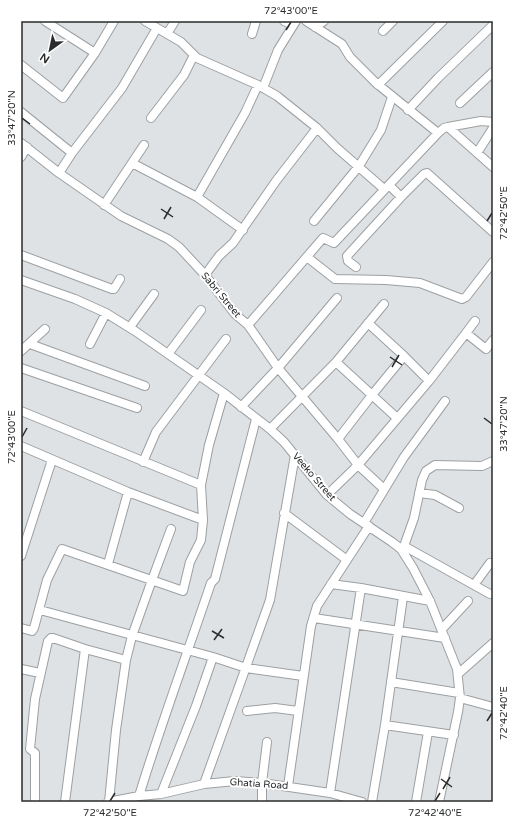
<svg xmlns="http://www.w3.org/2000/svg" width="514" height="823" viewBox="0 0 514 823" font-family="'Varela Round',sans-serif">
<rect width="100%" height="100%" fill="#dee2e5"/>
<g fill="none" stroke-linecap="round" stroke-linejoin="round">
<!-- minor casing -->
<g stroke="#9ca0a3" stroke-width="10">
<path id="minor" d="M 45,21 L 95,53
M 145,21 L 181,42 L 197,58 L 258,85 L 277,96 L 317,128 L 337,148 L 384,189
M 284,21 L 293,25
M 306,21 L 342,44 L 350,57 L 376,83 L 438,133
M 315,27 L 324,21
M 383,31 L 393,21
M 167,34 L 175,21
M 252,34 L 256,21
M 21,65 L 63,98 L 95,53 L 114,21
M 378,85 L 443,21
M 263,88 L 278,50 L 296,21
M 460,103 L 493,72
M 408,110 L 438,78 L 493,25
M 21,112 L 72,153
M 151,118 L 184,75 L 194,55
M 448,127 L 481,121 L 493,122
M 21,143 L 59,173 L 121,216 L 168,239 L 179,247 L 205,275 L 235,314 L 248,325 L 278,368 L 338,439 L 358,465 L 384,489
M 477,153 L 493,128
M 21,157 L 27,147
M 132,163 L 144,145
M 59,173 L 72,153 L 122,88 L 157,28
M 389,185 L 401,197
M 104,205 L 132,163 L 197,197
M 314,221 L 359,166 L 381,130 L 392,97
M 243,230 L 197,197 L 245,113 L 258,85
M 21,255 L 112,289 L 114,289 L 120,279
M 307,257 L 335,279 L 386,280 L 420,283 L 462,299 L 466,297 L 493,262
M 356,267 L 348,261 L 347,256 L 401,197 L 424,174 L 427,173 L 493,232
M 205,275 L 219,256 L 233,243 L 276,181 L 317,128
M 21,280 L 75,299 L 106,313 L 135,331 L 224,393 L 270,429 L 284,442 L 327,495 L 350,514 L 392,542 L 401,549 L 413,568 L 430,601 L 457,669 L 460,698 L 458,712 L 439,802
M 368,323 L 404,356 L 429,381
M 248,325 L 323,238 L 334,243 L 438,133 L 444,128 L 448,127 L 493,167
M 130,327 L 154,294
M 466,333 L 475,321
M 30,344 L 145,386
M 90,344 L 106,313
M 21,351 L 45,329
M 168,354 L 201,310
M 336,362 L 397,418
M 21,368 L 137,408
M 241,407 L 278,368 L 337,298
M 21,411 L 201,485
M 270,429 L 336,362 L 384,304
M 338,439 L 372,395 L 404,356
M 21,446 L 128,492 L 203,520
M 143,462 L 156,432 L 226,339
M 419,493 L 435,495 L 459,508
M 327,495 L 358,465 L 429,381 L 466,333 L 486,349 L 493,340
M 284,513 L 347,560
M 364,523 L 404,457 L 445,401
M 404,546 L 490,594
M 401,549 L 404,546 L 414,518 L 422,480 L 426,471 L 435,465 L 482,466 L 493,461
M 21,556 L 52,460
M 108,564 L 128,492
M 331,584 L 361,588 L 430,601
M 474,585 L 490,563
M 40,610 L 213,657 L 196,706 L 161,794
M 314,618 L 445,638
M 21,628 L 32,631 L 34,628 L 47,580 L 62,549 L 183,591 L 190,562 L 201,540 L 203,520 L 201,485 L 209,445 L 224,393
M 442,629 L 468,601
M 213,657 L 246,668 L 303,676
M 21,669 L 40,673
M 458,674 L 493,643
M 391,682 L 459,693
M 460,698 L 493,707
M 247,711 L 275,708 L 298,711
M 385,725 L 454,735
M 204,784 L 270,600 L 295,455
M 288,786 L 311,626 L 317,606 L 369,526
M 330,793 L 361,588
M 139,796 C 161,724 187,654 211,583 L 215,579 L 256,419
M 35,802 L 35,753 L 30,749 L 35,699 L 48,641 L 51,638 L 53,638 L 85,649
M 65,802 L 85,649 L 126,660
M 108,802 L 139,796 L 161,794 L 204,784 L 235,781 L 262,783 L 330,793 L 362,802
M 109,802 L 116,730 L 126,660 L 132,636 L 152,580 L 171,529
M 262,802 L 262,783 L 267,742
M 372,802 L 385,725 L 403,597
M 416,802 L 428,732"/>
</g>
<!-- minor -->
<use href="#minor" stroke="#fff" stroke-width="8"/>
</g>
<!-- ticks -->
<path fill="none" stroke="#2a2c2d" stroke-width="1.5" d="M 286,30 L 291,22M 22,118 L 30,124M 161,209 L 173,217M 164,219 L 171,207M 487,221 L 492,213M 390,357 L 402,365M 392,367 L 399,355M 484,418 L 492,424M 22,437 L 27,428M 212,631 L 224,638M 214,640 L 222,629M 487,721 L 492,713M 441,779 L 452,787M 443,789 L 450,777M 110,801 L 115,793M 435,801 L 440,793"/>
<g text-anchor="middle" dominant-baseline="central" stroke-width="4" stroke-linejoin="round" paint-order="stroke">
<!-- street labels -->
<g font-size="10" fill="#2a2c2d" stroke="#fff">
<text transform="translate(221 295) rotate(50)">Sabri Street</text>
<text transform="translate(314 477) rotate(49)">Veeko Street</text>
<text transform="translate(259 784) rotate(4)">Ghatia Road</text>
</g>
</g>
<!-- border -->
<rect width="514" height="823" fill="none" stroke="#ffffff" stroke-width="44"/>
<!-- north arrow -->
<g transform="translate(50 50) rotate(213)" stroke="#ffffff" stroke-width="3" paint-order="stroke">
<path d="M0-3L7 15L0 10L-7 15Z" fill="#2a2c2d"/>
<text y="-6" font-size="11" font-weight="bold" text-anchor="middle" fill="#2a2c2d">N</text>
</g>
<rect x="22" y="22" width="470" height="779" fill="none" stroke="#2a2c2d" stroke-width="1.5"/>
<g font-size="10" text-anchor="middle" fill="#2a2c2d">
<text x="291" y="14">72°43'00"E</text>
<text transform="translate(11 118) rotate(-90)" y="4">33°47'20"N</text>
<text transform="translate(503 213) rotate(-90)" y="4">72°42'50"E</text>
<text transform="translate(503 424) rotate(-90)" y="4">33°47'20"N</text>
<text transform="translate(11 437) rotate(-90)" y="4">72°43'00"E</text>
<text transform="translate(503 713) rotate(-90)" y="4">72°42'40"E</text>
<text x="110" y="816">72°42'50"E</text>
<text x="435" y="816">72°42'40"E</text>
</g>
</svg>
